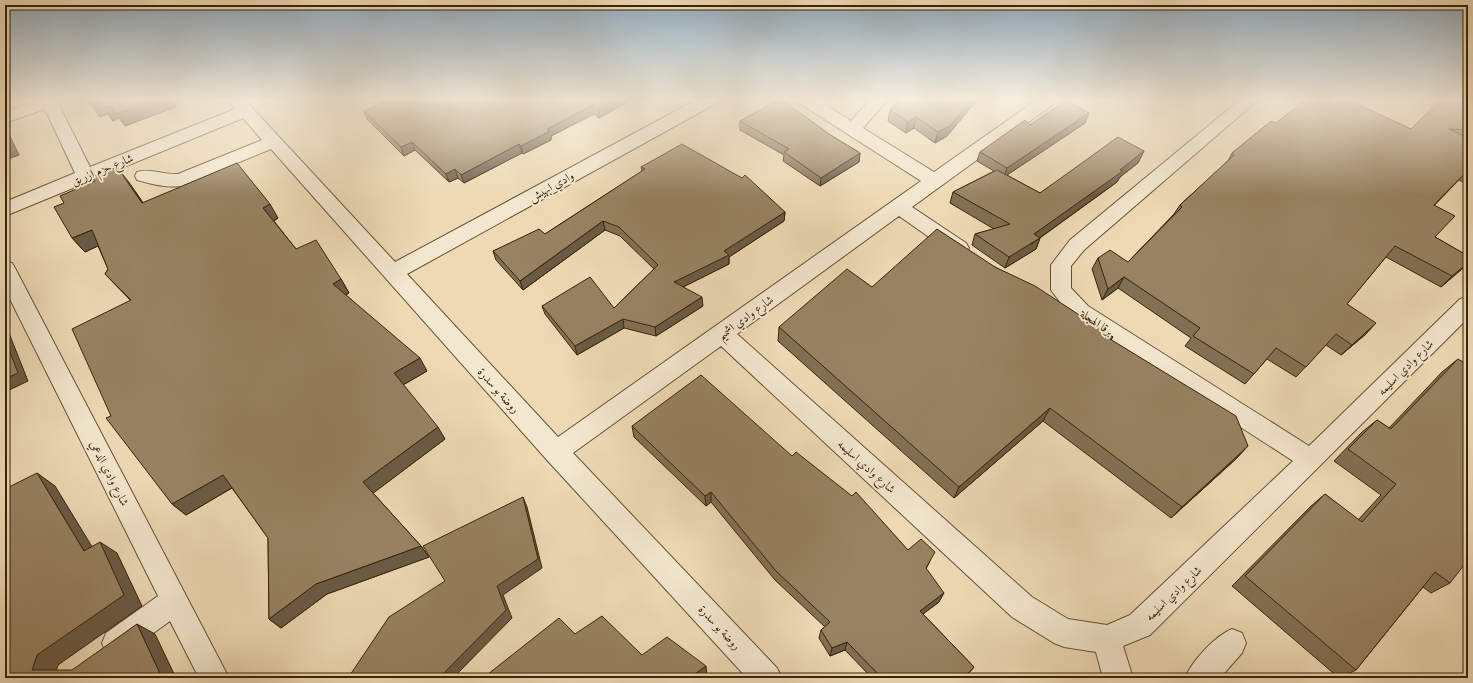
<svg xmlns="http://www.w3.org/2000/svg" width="1473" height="683" viewBox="0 0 1473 683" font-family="'Gentium Book Plus',Amiri,serif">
<rect width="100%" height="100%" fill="#eddab5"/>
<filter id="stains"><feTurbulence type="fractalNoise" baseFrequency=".005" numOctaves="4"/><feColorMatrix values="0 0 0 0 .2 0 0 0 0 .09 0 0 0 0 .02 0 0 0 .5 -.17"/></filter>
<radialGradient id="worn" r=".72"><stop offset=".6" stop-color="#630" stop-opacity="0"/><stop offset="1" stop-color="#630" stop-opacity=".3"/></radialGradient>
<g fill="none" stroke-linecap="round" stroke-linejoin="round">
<!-- minor casing -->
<g stroke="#665134" stroke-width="2">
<path id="minor" d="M 40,99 L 56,99 L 90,167 L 235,109 L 227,99 L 244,99 L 395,262 L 698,99 L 719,99 L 717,103 L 407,274 L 558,437 L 921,181 L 799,103 L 797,99 L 817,99 L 851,121 L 871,99 L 888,99 L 863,128 L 934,172 L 1038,99 L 1057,99 L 1055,103 L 912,207 L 966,243 L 969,248 L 966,253 L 959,255 L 952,253 L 899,216 L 737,334 L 1032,597 L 1068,619 L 1107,625 L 1130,615 L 1293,461 L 1072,318 L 1051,290 L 1051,265 L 1070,240 L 1241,99 L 1259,99 L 1084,250 L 1071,266 L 1071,288 L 1088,306 L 1309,446 L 1460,299 L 1468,297 L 1468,318 L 1150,635 L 1123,646 L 1133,678 L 1103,678 L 1096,652 L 1064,647 L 1054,643 L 1012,617 L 721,346 L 573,453 L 777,668 L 782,678 L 747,678 L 547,460 L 271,149 L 181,186 C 166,188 152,184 137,180 L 135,176 L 137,172 C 151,168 164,175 178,174 L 262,140 L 243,118 L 5,216 L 5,202 L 75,173 L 45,109 L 5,123 L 5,112 Z
M 5,261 L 12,263 L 15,268 L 229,678 L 199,678 L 170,621 L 126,653 L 116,657 L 106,653 L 102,643 L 106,633 L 158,596 L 5,289 Z
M 1232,629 L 1242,633 L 1246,643 L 1242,653 L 1220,678 L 1185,678 C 1192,661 1215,636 1232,629 Z"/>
</g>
<!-- minor -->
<use href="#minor" fill="#f3e7cf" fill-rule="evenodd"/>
</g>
<!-- wall -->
<path fill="#827054" stroke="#392309" d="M 391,99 L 633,99 L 599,118 L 594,114 L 551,136 L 551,140 L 523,154 L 522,153 L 464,183 L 458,178 L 449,182 L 415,150 L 404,156 L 367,119 L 364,111 Z
M 900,99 L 978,99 L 947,136 L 935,143 L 914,128 L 906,133 L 888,121 L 890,110 Z
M 1468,105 L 1468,185 L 1459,180 L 1434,205 L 1435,237 L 1468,256 L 1468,263 L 1441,287 L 1386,257 L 1347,304 L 1366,334 L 1341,355 L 1326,345 L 1296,377 L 1267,359 L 1245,384 L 1185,346 L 1191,338 L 1118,288 L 1102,300 L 1092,269 L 1098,258 L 1128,262 L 1174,214 L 1180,205 L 1228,161 L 1232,153 L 1276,123 L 1411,129 Z
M 1089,113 L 1085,123 L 1007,175 L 1040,193 L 1144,151 L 1138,163 L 1120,177 L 1117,182 L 1040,238 L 1036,249 L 1005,268 L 972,245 L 975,234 L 994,229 L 950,203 L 953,192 L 994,171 L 977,161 L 980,152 L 1030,125 Z
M 740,121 L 832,136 L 860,153 L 859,162 L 820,186 L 783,161 L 784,155 L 740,130 Z
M 641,167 L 785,212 L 784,221 L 729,257 L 729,264 L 683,287 L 703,306 L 656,336 L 624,328 L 577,355 L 545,314 L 542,306 L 614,308 L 654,269 L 620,236 L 605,230 L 523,290 L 496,260 L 493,251 L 545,234 L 642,171 Z
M 128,181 L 143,203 L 278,218 L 274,221 L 296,249 L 341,279 L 349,293 L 346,295 L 427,371 L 403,385 L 445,439 L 373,493 L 421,546 L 429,557 L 327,594 L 281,628 L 269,619 L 268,538 L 232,488 L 186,515 L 172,504 L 111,416 L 131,301 L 105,274 L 108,269 L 98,246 L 85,252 L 72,238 Z
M 995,267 L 1113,337 L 1111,340 L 1237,458 L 1171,518 L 1043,421 L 954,498 L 778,341 L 779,327 L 872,287 Z
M 1458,359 L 1463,540 L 1450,583 L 1431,593 L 1423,587 L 1356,670 L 1339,678 L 1232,586 L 1311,506 L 1325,494 L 1358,520 L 1381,495 L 1334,461 L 1362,432 L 1377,420 L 1389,428 L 1442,372 Z
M 632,426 L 792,456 L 908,550 L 930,561 L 926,569 L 939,602 L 923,614 L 974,667 L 965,678 L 872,678 L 845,650 L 830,656 L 819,638 L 821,630 L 825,627 L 775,580 L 711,502 L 706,506 L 634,437 Z"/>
<!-- shaded-wall -->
<path fill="#6a5b45" stroke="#392309" d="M 155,99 L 174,99 L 172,100 L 176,107 L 125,126 L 119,118 L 113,121 L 108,114 L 100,117 L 91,105 L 99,102 L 111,106 Z
M 617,99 L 633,99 L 599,118 L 598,109 Z
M 972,99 L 978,99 L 947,136 L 935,143 L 938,132 Z
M 593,105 L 594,114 L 551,136 L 551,140 L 523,154 L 521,146 L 547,129 Z
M 1089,113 L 1085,123 L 1004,177 L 1007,168 Z
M 916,117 L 914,128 L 906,133 L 908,122 Z
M 5,129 L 9,134 L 19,155 L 5,160 Z
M 412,142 L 415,150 L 404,156 L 401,147 Z
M 519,144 L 522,153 L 464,183 L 461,175 Z
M 1144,151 L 1138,163 L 1120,177 L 1117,182 L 1031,244 L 1040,238 L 1036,249 L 1005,268 L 1009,257 L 1034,234 Z
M 860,153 L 859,162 L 820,186 L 821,178 Z
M 5,166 L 8,173 L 5,174 Z
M 117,167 L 128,181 L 153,217 L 142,203 Z
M 455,169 L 458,178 L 449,182 L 446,174 Z
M 1468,170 L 1459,180 L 1424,216 L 1434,205 Z
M 270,204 L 278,218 L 272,222 L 263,208 Z
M 785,212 L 784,221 L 729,257 L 729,264 L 675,291 L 674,282 Z
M 603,221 L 605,230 L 523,290 L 520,281 Z
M 92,230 L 104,243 L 85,252 L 72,238 Z
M 1468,263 L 1461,270 L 1441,287 L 1452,276 Z
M 1124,277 L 1118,288 L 1102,300 L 1108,289 Z
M 341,279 L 349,293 L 341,297 L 333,284 Z
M 702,297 L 703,306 L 656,336 L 655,327 Z
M 623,319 L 624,328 L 577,355 L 575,346 Z
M 5,323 L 28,381 L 5,392 Z
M 1376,323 L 1366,334 L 1341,355 L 1352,345 Z
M 420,358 L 427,371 L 401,386 L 394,373 Z
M 1050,408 L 1043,421 L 954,498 L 959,487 Z
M 438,427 L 445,439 L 372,494 L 363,482 Z
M 1248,446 L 1237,458 L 1171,518 L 1182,507 Z
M 37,473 L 55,486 L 102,563 L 84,551 Z
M 223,475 L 235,486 L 186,515 L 172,504 Z
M 711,492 L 711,502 L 706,506 L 705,496 Z
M 523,497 L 527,507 L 542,568 L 503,595 L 512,618 L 453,678 L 432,678 Z
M 100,542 L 117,553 L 142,606 L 58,665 L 54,678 L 32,670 L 37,655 Z
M 421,546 L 429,557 L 327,594 L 281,628 L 269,619 L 316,584 Z
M 944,593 L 939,602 L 916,619 L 920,611 Z
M 137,624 L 155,634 L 176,678 L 162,678 Z
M 847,642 L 845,650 L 830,656 L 832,648 Z
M 706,666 L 707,675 L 703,678 L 689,678 Z"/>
<!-- building -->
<path fill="#978262" stroke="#392309" d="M 88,99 L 155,99 L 116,114 L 111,106 L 104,108 L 99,102 L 91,105 Z
M 391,99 L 617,99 L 598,109 L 593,105 L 547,129 L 550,131 L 521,146 L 519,144 L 461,175 L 455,169 L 446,174 L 412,142 L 401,147 L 364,111 Z
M 780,99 L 781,99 L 832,136 L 860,153 L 821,178 L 784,152 L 789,149 L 740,121 Z
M 900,99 L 972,99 L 950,126 L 938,132 L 916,117 L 908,122 L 890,110 Z
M 1307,99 L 1347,99 L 1411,129 L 1441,99 L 1453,99 L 1468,105 L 1468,130 L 1449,129 L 1468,138 L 1468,170 L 1434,205 L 1455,216 L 1435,237 L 1468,256 L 1468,263 L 1452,276 L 1395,246 L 1347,304 L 1376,323 L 1352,345 L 1336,334 L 1306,367 L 1276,348 L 1254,374 L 1193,336 L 1200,328 L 1124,277 L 1108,289 L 1098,258 L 1110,250 L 1128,262 L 1182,207 L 1180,205 L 1234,155 L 1232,153 L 1271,121 L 1276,123 Z
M 1067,100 L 1089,113 L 1007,168 L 980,152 L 1025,120 L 1030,125 Z
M 5,136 L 8,142 L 5,144 Z
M 1118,137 L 1144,151 L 1120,170 L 1123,171 L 1034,234 L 1040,238 L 1009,257 L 975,234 L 1010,224 L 953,192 L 997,170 L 1040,193 Z
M 682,144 L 742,178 L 745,175 L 785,212 L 724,251 L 729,255 L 674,282 L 702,297 L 655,327 L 623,319 L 575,346 L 542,306 L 590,277 L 614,308 L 658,265 L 619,227 L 603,221 L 520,281 L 493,251 L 539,229 L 545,234 L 645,169 L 641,167 Z
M 237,163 L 270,204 L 263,208 L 296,249 L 316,240 L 341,279 L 333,284 L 420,358 L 394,373 L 438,427 L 363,482 L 421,546 L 316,584 L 269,619 L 268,538 L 223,475 L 172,504 L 106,418 L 111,416 L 72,329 L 131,300 L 105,274 L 108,269 L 92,230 L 72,238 L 54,207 L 64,203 L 60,196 L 95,181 L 92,177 L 117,167 L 142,203 Z
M 937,229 L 995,267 L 1035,286 L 1113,337 L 1110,339 L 1236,416 L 1248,446 L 1182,507 L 1050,408 L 959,487 L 779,327 L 847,269 L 872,287 Z
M 5,339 L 18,373 L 5,379 Z
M 1458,359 L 1468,365 L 1468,534 L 1463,540 L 1468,543 L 1468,560 L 1450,583 L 1435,572 L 1356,670 L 1245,576 L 1325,494 L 1362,522 L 1396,484 L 1348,449 L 1377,420 L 1391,429 Z
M 701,375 L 792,456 L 796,452 L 852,496 L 856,492 L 908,550 L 921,539 L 935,552 L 926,568 L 944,593 L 920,611 L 974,667 L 964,678 L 882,678 L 847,642 L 832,648 L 821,630 L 830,622 L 776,571 L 711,492 L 705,496 L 632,426 Z
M 37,473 L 84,551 L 100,542 L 124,595 L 37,655 L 32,670 L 72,670 L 137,624 L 162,678 L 5,678 L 5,489 Z
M 523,497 L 538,559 L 497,586 L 506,610 L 439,678 L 437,678 L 436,674 L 432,678 L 348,678 L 389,617 L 445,581 L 423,546 Z
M 602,616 L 642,655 L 667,637 L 706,666 L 689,678 L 483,678 L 559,618 L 575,634 Z"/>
<!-- sky -->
<linearGradient id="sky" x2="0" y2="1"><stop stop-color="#91aabc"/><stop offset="0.51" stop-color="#f7eede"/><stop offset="1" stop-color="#f7eede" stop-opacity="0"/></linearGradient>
<rect width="1473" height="195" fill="url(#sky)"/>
<g text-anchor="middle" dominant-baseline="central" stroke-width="4" stroke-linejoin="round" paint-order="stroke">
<!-- street labels -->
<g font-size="12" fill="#392309" stroke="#f3e7cf">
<text transform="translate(102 169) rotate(-22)">شارع حزم ازريق</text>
<text transform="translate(551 186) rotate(-29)">وادي ابهيش</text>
<text transform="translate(745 317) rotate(-36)">شارع وادي اشميم</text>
<text transform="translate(1097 322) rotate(34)">برقا الهجلة</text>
<text transform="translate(1405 367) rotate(-45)">شارع وادي اسليمه</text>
<text transform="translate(499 390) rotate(48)">روضة بو سدرة</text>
<text transform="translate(867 466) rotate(42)">شارع وادي اسليمه</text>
<text transform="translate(110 473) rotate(63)">شارع وادي الدعي</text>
<text transform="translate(1173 593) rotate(-44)">شارع وادي اسليمه</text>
<text transform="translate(720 627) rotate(47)">روضة بو سدرة</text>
</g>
</g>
<!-- margin -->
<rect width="1473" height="683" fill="none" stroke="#eddab5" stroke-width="20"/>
<rect x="6" y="6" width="1461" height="671" fill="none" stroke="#392309" stroke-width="2"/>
<rect x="10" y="10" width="1453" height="663" fill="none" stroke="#392309"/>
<rect width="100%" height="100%" filter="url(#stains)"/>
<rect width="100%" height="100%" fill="url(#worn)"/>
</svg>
